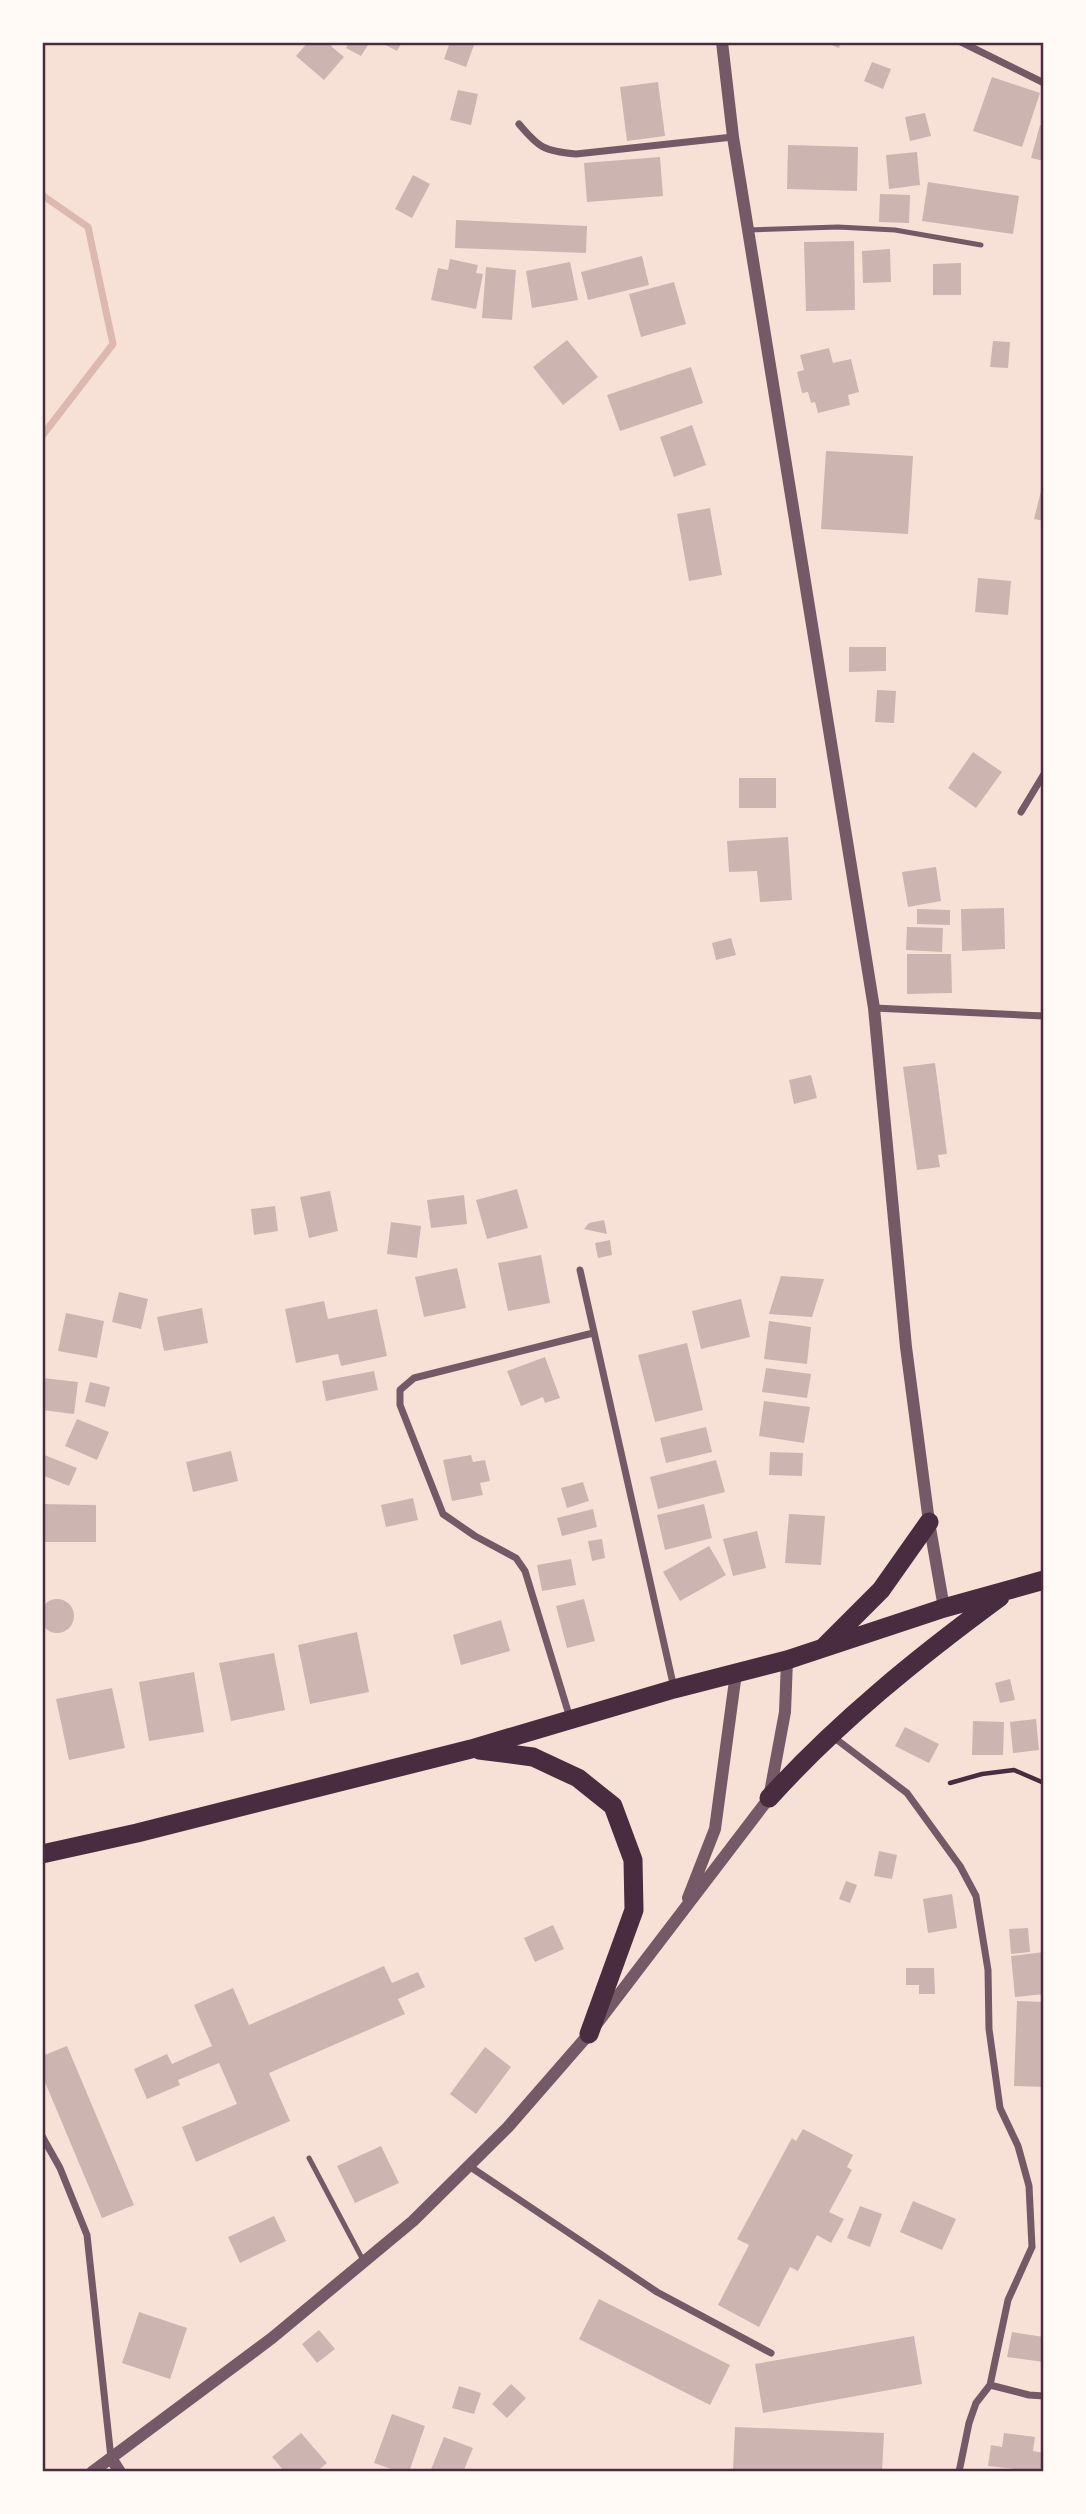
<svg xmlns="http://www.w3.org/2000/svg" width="1086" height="2514" viewBox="0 0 1086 2514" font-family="Figtree,sans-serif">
<rect width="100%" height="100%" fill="#f7e1d7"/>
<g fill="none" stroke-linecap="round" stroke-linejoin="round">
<!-- stream -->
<path stroke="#dcb8b0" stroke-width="7" d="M 42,195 L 88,227 L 113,344 L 42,436"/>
</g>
<!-- building -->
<path fill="#ccb4b1" d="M 308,42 L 335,42 L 331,46 L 344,57 L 324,80 L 296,56 Z
M 349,42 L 370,42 L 361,56 L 346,48 Z
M 380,42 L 402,42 L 397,51 Z
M 450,42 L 475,42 L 466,67 L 444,59 Z
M 824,42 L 841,42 L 839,48 Z
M 872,62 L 891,69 L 883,89 L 864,81 Z
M 992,77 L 1040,93 L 1022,147 L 973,131 Z
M 658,82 L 665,136 L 627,141 L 620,87 Z
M 458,90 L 478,94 L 471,125 L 450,120 Z
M 925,113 L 931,136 L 910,141 L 905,117 Z
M 1040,125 L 1044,126 L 1044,161 L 1031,158 Z
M 788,145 L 858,147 L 857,191 L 787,189 Z
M 917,152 L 920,185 L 889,189 L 886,155 Z
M 660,157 L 663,196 L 587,202 L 584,163 Z
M 413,175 L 430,184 L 412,218 L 395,209 Z
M 928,182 L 1019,196 L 1013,234 L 922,221 Z
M 880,194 L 910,195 L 909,223 L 879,222 Z
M 456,220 L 587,226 L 586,253 L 455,248 Z
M 854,241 L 855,310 L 806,311 L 804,242 Z
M 890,249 L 891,282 L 863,283 L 862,251 Z
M 642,256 L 649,285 L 588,300 L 581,272 Z
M 450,259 L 478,265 L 476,273 L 483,274 L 476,309 L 431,300 L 438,268 L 448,270 Z
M 570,262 L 578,300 L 532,308 L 526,271 Z
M 961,263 L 961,295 L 933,295 L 933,264 Z
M 486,267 L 516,270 L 512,320 L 482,318 Z
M 674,282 L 686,324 L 641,337 L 629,294 Z
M 567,340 L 598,377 L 563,405 L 533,367 Z
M 993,341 L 1010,342 L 1008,368 L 990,367 Z
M 829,348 L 833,363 L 851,359 L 859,392 L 848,395 L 850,405 L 818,413 L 815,402 L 811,403 L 808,392 L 802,393 L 797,372 L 804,370 L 800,355 Z
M 691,367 L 703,403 L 620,431 L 607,395 Z
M 692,425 L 706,465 L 674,477 L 660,437 Z
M 826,451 L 913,456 L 908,534 L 821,529 Z
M 1042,487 L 1044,488 L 1044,521 L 1034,519 Z
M 710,508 L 722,575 L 689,581 L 677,514 Z
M 978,578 L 1011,581 L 1008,615 L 975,612 Z
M 849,647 L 886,647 L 886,671 L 849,672 Z
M 877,690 L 896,691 L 894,723 L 875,722 Z
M 973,752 L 1002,772 L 976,808 L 948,788 Z
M 739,778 L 776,778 L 776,808 L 739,808 Z
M 788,837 L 792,900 L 760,902 L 757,871 L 729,872 L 727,841 Z
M 936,867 L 941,901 L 908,907 L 902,872 Z
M 1004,908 L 1005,949 L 962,951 L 961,909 Z
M 917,909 L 950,910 L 950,925 L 917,924 Z
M 907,927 L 943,928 L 942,952 L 906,950 Z
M 731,938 L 736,955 L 716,960 L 712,943 Z
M 907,954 L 951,954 L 952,993 L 907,994 Z
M 935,1063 L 947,1154 L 938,1155 L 940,1167 L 917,1170 L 903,1067 Z
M 811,1075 L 817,1098 L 794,1104 L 789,1080 Z
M 517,1189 L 528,1228 L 487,1239 L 476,1200 Z
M 330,1191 L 338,1231 L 309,1238 L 300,1197 Z
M 464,1195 L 467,1224 L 431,1228 L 427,1200 Z
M 275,1206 L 278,1231 L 254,1235 L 251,1209 Z
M 604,1220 L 607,1234 L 584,1229 L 589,1223 Z
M 391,1222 L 421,1226 L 417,1258 L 387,1254 Z
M 610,1240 L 612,1255 L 598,1258 L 595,1243 Z
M 541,1255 L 550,1303 L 508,1311 L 498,1263 Z
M 457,1268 L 466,1308 L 424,1317 L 415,1277 Z
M 781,1276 L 824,1279 L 812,1317 L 769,1314 Z
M 119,1292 L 148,1299 L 141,1329 L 112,1322 Z
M 741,1299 L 750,1337 L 701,1349 L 692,1311 Z
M 324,1301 L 328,1319 L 377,1309 L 387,1356 L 341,1366 L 338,1354 L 296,1363 L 285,1309 Z
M 202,1308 L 208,1343 L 164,1351 L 157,1317 Z
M 66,1313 L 104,1321 L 97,1358 L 58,1351 Z
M 769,1321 L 811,1327 L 807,1364 L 764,1359 Z
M 687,1343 L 703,1410 L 655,1422 L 638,1355 Z
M 545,1357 L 560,1398 L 545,1403 L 543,1397 L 521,1406 L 507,1371 Z
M 766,1368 L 811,1374 L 807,1398 L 762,1392 Z
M 374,1371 L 378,1390 L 326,1401 L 322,1381 Z
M 43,1378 L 78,1382 L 74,1414 L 42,1410 Z
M 90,1382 L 110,1387 L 105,1407 L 85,1402 Z
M 764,1401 L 810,1407 L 804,1443 L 759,1436 Z
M 77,1419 L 109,1432 L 97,1460 L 65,1446 Z
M 706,1427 L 712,1452 L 666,1463 L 660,1438 Z
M 231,1451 L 238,1481 L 193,1492 L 186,1462 Z
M 770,1452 L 803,1453 L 802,1476 L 769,1475 Z
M 42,1454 L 77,1468 L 69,1486 L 42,1475 Z
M 471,1455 L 473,1462 L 485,1460 L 490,1481 L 480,1483 L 483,1495 L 452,1501 L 443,1460 Z
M 716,1460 L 725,1492 L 658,1509 L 650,1477 Z
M 583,1482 L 589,1501 L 567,1508 L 561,1488 Z
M 413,1498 L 418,1520 L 386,1527 L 381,1505 Z
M 42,1504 L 96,1505 L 96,1542 L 42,1542 Z
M 704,1504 L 712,1538 L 665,1550 L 657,1515 Z
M 593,1509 L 597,1527 L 562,1536 L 557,1518 Z
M 789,1514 L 825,1516 L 821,1565 L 785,1563 Z
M 757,1531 L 766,1568 L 733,1576 L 723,1539 Z
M 602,1539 L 605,1558 L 592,1561 L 588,1541 Z
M 709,1546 L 726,1575 L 680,1601 L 663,1572 Z
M 571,1559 L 576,1585 L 542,1591 L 537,1565 Z
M40 1616a17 17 0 1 1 34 0a17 17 0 1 1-34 0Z
M 584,1599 L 595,1641 L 567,1648 L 556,1606 Z
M 501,1620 L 510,1651 L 461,1665 L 453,1635 Z
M 357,1632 L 369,1692 L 310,1704 L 298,1645 Z
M 274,1653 L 285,1710 L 231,1721 L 219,1663 Z
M 194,1672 L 204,1732 L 149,1741 L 139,1682 Z
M 1010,1679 L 1015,1700 L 1000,1703 L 995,1683 Z
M 112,1688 L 125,1748 L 69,1760 L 56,1699 Z
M 1036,1719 L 1039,1750 L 1013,1753 L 1010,1722 Z
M 973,1721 L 1004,1722 L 1003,1755 L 972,1755 Z
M 905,1727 L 939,1744 L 929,1763 L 895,1746 Z
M 879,1851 L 897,1855 L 892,1879 L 874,1876 Z
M 846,1881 L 857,1885 L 850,1903 L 839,1899 Z
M 952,1894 L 957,1928 L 928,1933 L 923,1899 Z
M 553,1925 L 564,1949 L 535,1962 L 524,1938 Z
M 1028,1928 L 1030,1952 L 1011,1954 L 1009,1929 Z
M 1044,1952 L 1044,1994 L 1015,1997 L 1011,1956 Z
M 384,1966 L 392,1983 L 418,1972 L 425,1987 L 398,1999 L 405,2014 L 269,2073 L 290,2121 L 196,2162 L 182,2127 L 237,2104 L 219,2063 L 178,2080 L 180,2085 L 147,2099 L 134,2069 L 167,2054 L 172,2064 L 212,2046 L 194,2005 L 233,1988 L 249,2025 Z
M 906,1968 L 934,1968 L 935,1994 L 919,1994 L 919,1985 L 906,1985 Z
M 1017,2001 L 1044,2002 L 1044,2087 L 1014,2086 Z
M 67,2046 L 134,2205 L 102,2218 L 42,2075 L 42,2056 Z
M 485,2047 L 511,2067 L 476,2114 L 450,2094 Z
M 803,2129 L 853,2155 L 847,2167 L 852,2170 L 829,2212 L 844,2219 L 831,2243 L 817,2235 L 798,2271 L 790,2267 L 759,2327 L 718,2305 L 749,2245 L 737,2239 L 792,2138 L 796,2141 Z
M 381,2146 L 399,2183 L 355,2203 L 337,2166 Z
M 913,2201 L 956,2219 L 942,2250 L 900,2232 Z
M 860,2206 L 882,2214 L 870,2247 L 847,2238 Z
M 274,2216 L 286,2241 L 240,2263 L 228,2237 Z
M 599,2299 L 730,2365 L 710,2405 L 579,2339 Z
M 139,2312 L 187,2328 L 170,2379 L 122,2363 Z
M 319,2330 L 335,2349 L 317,2363 L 302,2344 Z
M 1012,2332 L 1044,2337 L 1044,2362 L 1007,2357 Z
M 914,2336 L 922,2384 L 763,2413 L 755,2364 Z
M 511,2384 L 526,2398 L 507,2418 L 492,2404 Z
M 459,2386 L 481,2393 L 474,2414 L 452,2408 Z
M 392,2414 L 425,2426 L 409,2472 L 400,2472 L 374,2463 Z
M 735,2427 L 884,2433 L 882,2472 L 733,2470 Z
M 301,2433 L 327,2463 L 316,2472 L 285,2472 L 272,2457 Z
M 1004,2433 L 1035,2437 L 1033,2451 L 1044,2453 L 1043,2472 L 988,2466 L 991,2445 L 1002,2447 Z
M 444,2437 L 473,2448 L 463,2472 L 430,2472 Z"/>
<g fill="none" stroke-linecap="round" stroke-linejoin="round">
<!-- path -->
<path stroke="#4a2c40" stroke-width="4.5" d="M 950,1783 L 982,1774 L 1014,1770 L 1044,1783"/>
<!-- service -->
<path stroke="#755966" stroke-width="5" d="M 748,230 L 838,227 L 895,230 L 981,245
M 309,2158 L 363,2260"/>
<!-- minor -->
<path stroke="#755966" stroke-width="7" d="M 961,42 L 1044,83
M 519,124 C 539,148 544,151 576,154 L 733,137
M 1021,812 L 1044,774
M 874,1008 L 1044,1016
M 580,1270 L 674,1688
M 570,1718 L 525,1571 L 516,1558 L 475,1536 L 443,1514 L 400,1405 L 400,1390 L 414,1378 L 593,1333
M 832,1736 L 907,1793 L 960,1866 L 976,1896 L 988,1970 L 989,2029 L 1000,2108 L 1018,2146 L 1029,2186 L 1032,2247 L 1008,2300 L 990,2385 L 976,2403 L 969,2423 L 959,2472
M 42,2136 L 60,2168 L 87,2235 L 111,2458
M 469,2166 L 657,2292 L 771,2353
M 990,2385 L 1029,2395 L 1044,2396"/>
<!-- tertiary -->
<path stroke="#755966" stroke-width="12" d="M 722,42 L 733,137 L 874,1008 L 906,1347 L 929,1522 L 944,1608
M 688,1898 L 715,1829 L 736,1673
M 111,2458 L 120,2472
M 92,2472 L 272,2338 L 413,2221 L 508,2127 L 589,2034 L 769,1798 L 785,1712 L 787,1660"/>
<!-- trunk -->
<path stroke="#4a2c40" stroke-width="19" d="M 824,1647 L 881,1590 L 929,1522
M 479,1750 L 533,1757 L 578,1778 L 613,1806 L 633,1860 L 634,1910 L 589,2034
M 769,1798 C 838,1722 917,1658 1000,1597
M 42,1854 L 137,1833 L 471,1749 L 674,1689 L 787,1660 L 944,1608 L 1044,1580"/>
</g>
<!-- border -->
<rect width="1086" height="2514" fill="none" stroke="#fffaf5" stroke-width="88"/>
<rect x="44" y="44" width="998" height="2426" fill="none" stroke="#4a2c40" stroke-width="2.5"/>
</svg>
